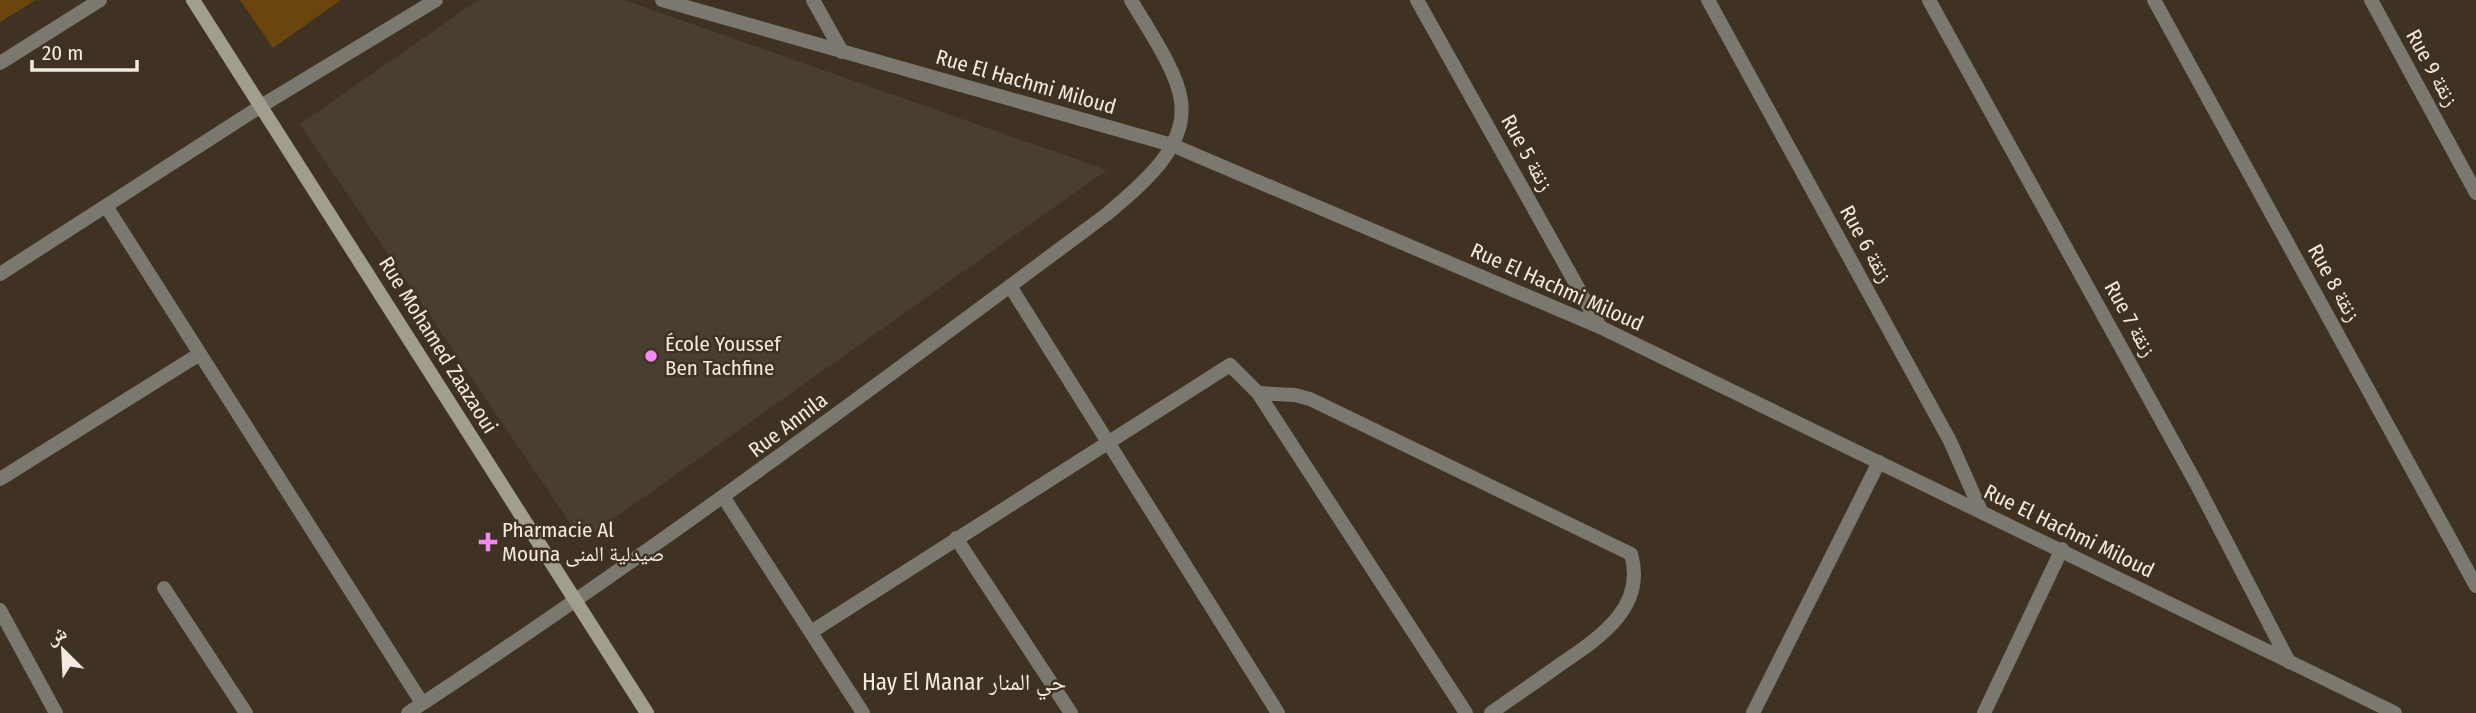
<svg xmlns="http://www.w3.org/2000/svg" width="2476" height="713" viewBox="0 0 2476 713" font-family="'Fira Sans Condensed','Noto Naskh Arabic',sans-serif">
<rect width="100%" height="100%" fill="#3f3222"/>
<!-- education -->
<path fill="#493e2f" d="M 478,0 L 624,0 L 1107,170 L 582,541 L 300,124 Z"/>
<!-- building -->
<path fill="#6a450d" d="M 0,0 L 36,0 L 0,22 Z
M 240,0 L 341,0 L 273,48 Z"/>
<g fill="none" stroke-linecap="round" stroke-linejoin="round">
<!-- minor -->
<path stroke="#7a786f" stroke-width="14" d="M 813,0 L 842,52
M 1417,0 L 1600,327
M 1708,0 L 1950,441 L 1981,511
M 1929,0 L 2196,483 L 2289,662
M 2154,0 L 2476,586
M 2371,0 L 2476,193
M 0,63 L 100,0
M 106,206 L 422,703
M 0,274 L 261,106 L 436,0
M 1010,286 L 1278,713
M 1258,393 L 1295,395 L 1310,399 L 1631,554 C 1647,609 1597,639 1558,666 C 1536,682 1513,697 1491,713
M 0,479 L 198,355
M 724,498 L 863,713
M 956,538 L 1071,713
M 164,588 L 246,713
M 0,610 L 56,713
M 811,632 L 1230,365 L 1258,393 L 1466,713
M 408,713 C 648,556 877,385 1107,214 C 1138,187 1188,149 1181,101 C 1177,70 1147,28 1131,0
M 1753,713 L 1879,462
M 1984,713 L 2062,549"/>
<!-- tertiary -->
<path stroke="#7a786f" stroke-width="14" d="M 662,0 L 1172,145 L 1600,327 L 2395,713"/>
<!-- secondary -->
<path stroke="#a19e8f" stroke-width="14" d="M 193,0 L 647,713"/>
</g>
<!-- markers -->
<g fill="#f489f1" stroke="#3f3222" stroke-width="2.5">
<circle cx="651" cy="356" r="7"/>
<path d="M484.5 531.5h7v7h7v7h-7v7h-7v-7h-7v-7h7z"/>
</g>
<g text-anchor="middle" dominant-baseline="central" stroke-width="5" stroke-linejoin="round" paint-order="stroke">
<!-- street labels -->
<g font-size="21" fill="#f3ebe1" stroke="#3f3222">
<text transform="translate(2432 68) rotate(61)">Rue 9 زنقة</text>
<text transform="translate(1026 82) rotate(16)">Rue El Hachmi Miloud</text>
<text transform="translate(1527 153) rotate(61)">Rue 5 زنقة</text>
<text transform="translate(1866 244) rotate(61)">Rue 6 زنقة</text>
<text transform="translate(2334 283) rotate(61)">Rue 8 زنقة</text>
<text transform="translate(1557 287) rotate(24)">Rue El Hachmi Miloud</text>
<text transform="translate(2130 319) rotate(61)">Rue 7 زنقة</text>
<text transform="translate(438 345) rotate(58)">Rue Mohamed Zaazaoui</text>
<text transform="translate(788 425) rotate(-37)">Rue Annila</text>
<text transform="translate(2069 531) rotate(26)">Rue El Hachmi Miloud</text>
</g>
<!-- poi labels -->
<g font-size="21" fill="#f3ebe1" stroke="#3f3222" text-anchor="start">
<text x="665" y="344">École Youssef<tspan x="665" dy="24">Ben Tachfine</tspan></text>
<text x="502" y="530">Pharmacie Al<tspan x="502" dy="24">Mouna صيدلية المنى</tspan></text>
</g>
<!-- neighbourhood labels -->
<g font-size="23" fill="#f3ebe1" stroke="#3f3222">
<text x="964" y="682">Hay El Manar حي المنار</text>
</g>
</g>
<!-- north arrow -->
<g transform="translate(63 650) rotate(336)" stroke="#3f3222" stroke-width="5" paint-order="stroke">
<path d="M0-5L12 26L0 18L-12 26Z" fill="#f3ebe1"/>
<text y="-10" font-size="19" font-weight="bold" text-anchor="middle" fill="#f3ebe1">ش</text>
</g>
<!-- scale -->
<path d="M32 60v10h105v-10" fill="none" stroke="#f3ebe1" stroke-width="3.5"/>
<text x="42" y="60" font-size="21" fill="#f3ebe1" stroke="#3f3222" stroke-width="5" paint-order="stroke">20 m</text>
</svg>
